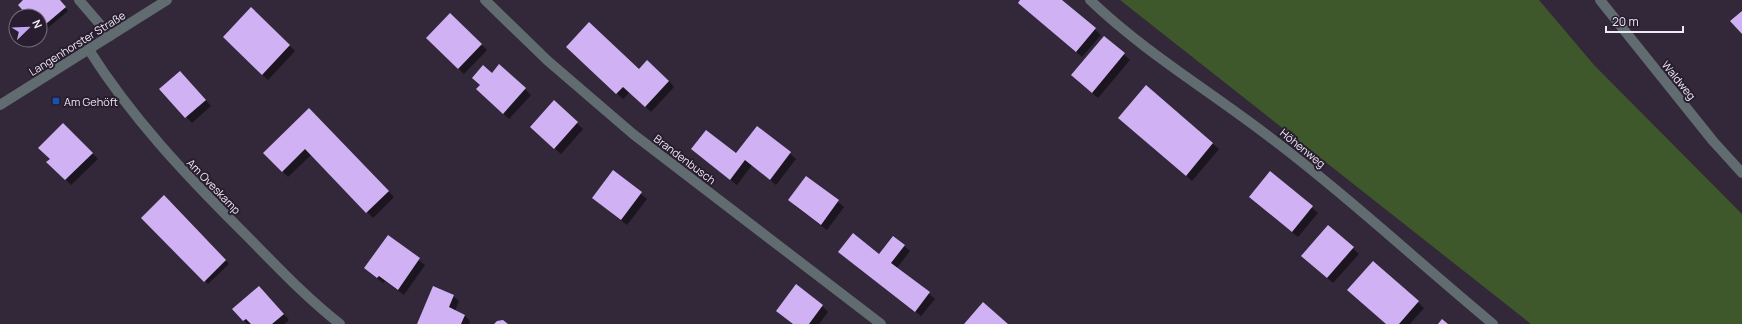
<svg xmlns="http://www.w3.org/2000/svg" width="1742" height="324" viewBox="0 0 1742 324" font-family="Manrope,sans-serif">
<rect width="100%" height="100%" fill="#322839"/>
<!-- green -->
<path fill="#3e572b" d="M 1120,0 L 1539,0 L 1594,65 L 1742,214 L 1742,324 L 1531,324 Z"/>
<!-- shadow -->
<path fill="#0007" d="M 25,0 L 59,0 L 68,11 L 43,32 L 40,29 L 40,16 L 29,16 Z
M 1021,0 L 1061,0 L 1101,35 L 1082,57 L 1025,8 Z
M 251,8 L 295,51 L 268,80 L 224,37 Z
M 450,14 L 487,50 L 464,74 L 427,38 Z
M 1104,37 L 1130,60 L 1098,98 L 1078,81 Z
M 573,52 L 639,70 L 669,81 L 674,87 L 651,112 L 630,92 L 623,99 Z
M 500,65 L 531,95 L 509,119 L 483,95 L 492,74 Z
M 185,78 L 211,106 L 192,123 L 161,89 Z
M 1146,87 L 1219,149 L 1192,181 L 1119,118 Z
M 554,102 L 583,129 L 561,154 L 537,133 Z
M 309,109 L 394,197 L 373,218 L 311,155 L 288,177 L 264,153 Z
M 63,124 L 98,159 L 71,185 L 48,162 L 51,159 Z
M 758,127 L 796,159 L 776,185 L 752,165 L 737,185 L 692,149 L 737,155 Z
M 613,172 L 647,199 L 627,225 L 593,198 Z
M 1270,173 L 1318,213 L 1298,237 L 1256,203 Z
M 806,177 L 844,207 L 827,230 L 795,206 Z
M 164,197 L 229,264 L 208,284 L 189,265 Z
M 1329,227 L 1359,254 L 1333,283 L 1308,262 Z
M 388,237 L 425,265 L 404,295 L 385,281 L 383,283 L 365,268 Z
M 904,246 L 910,251 L 897,268 L 935,299 L 921,316 L 839,252 L 880,255 Z
M 1373,262 L 1424,308 L 1410,324 L 1386,324 Z
M 265,293 L 289,320 L 284,324 L 247,324 L 234,309 Z
M 453,296 L 459,301 L 455,311 L 465,316 L 470,321 L 469,324 L 418,324 Z
M 822,306 L 828,312 L 819,324 L 793,324 L 777,311 Z"/>
<!-- building -->
<path fill="#cfb1f4" d="M 23,0 L 60,0 L 66,7 L 40,29 L 40,16 L 28,16 L 18,5 Z
M 1020,0 L 1062,0 L 1096,28 L 1076,52 L 1018,3 Z
M 251,7 L 290,45 L 262,75 L 223,37 Z
M 1742,11 L 1742,34 L 1730,21 Z
M 450,13 L 482,44 L 458,69 L 426,38 Z
M 589,22 L 639,69 L 647,60 L 669,81 L 645,107 L 623,87 L 616,94 L 566,47 Z
M 1104,36 L 1125,53 L 1092,93 L 1071,75 Z
M 499,64 L 526,88 L 503,114 L 476,89 L 480,85 L 472,78 L 483,65 L 492,73 Z
M 180,71 L 206,100 L 185,118 L 159,89 Z
M 1146,85 L 1213,143 L 1186,176 L 1118,118 Z
M 554,100 L 578,122 L 554,149 L 530,127 Z
M 309,108 L 389,191 L 366,213 L 305,149 L 282,172 L 263,153 Z
M 63,123 L 93,153 L 65,180 L 46,162 L 50,159 L 38,148 Z
M 757,126 L 791,152 L 770,180 L 745,160 L 730,180 L 691,149 L 706,130 L 736,153 Z
M 613,170 L 642,192 L 621,220 L 592,198 Z
M 1270,171 L 1313,206 L 1292,232 L 1249,197 Z
M 806,176 L 839,200 L 821,225 L 788,200 Z
M 164,195 L 226,260 L 204,282 L 141,218 Z
M 1328,225 L 1354,247 L 1327,278 L 1301,256 Z
M 853,233 L 879,254 L 893,236 L 905,245 L 891,263 L 930,292 L 915,312 L 838,252 Z
M 388,235 L 420,258 L 398,290 L 379,276 L 377,278 L 364,268 Z
M 1373,261 L 1419,301 L 1399,324 L 1386,324 L 1347,290 Z
M 796,284 L 823,305 L 809,324 L 793,324 L 776,311 Z
M 259,286 L 284,314 L 272,324 L 251,324 L 246,319 L 243,321 L 232,309 Z
M 433,286 L 454,295 L 449,307 L 465,315 L 461,324 L 417,324 Z
M 983,302 L 1008,324 L 964,324 Z
M 1442,319 L 1448,324 L 1438,324 Z
M 503,320 L 508,324 L 494,324 L 497,321 Z"/>
<g fill="none" stroke-linecap="round" stroke-linejoin="round">
<!-- minor -->
<path stroke="#606c70" stroke-width="10" d="M 79,0 L 110,36
M 485,0 L 548,61 L 633,134 L 881,324
M 1090,0 C 1142,50 1205,88 1263,132 C 1343,192 1416,260 1493,324
M 89,50 C 132,118 184,173 241,230 C 273,262 304,296 340,324"/>
<!-- tertiary -->
<path stroke="#606c70" stroke-width="10" d="M 1600,0 L 1713,141 L 1742,173
M 0,105 L 167,0"/>
</g>
<!-- markers -->
<rect fill="#1a4fb4" stroke="#281e2f" stroke-width="1.5" x="52" y="97" width="8" height="8" rx="2"/>
<g text-anchor="middle" dominant-baseline="central" stroke-width="4" stroke-linejoin="round" paint-order="stroke">
<!-- street labels -->
<g font-size="11" fill="#f0e9f4" stroke="#281e2f">
<text transform="translate(77 43) rotate(-32)">Langenhorster Straße</text>
<text transform="translate(1679 80) rotate(51)">Waldweg</text>
<text transform="translate(1303 148) rotate(39)">Höhenweg</text>
<text transform="translate(685 159) rotate(37)">Brandenbusch</text>
<text transform="translate(214 186) rotate(46)">Am Oveskamp</text>
</g>
<!-- poi labels -->
<g font-size="11" fill="#f0e9f4" stroke="#281e2f" text-anchor="start">
<text x="64" y="101">Am Gehöft</text>
</g>
</g>
<!-- north arrow -->
<g transform="translate(28 28) rotate(67)"><circle r="19" fill="#281e2f" stroke="#786f7e"/>
<path d="M0-3L7 15L0 10L-7 15Z" fill="#c3a7f2"/>
<text y="-6" font-size="11" font-weight="bold" text-anchor="middle" fill="#f0e9f4">N</text>
</g>
<!-- scale -->
<path d="M1606 26v6h77v-6" fill="none" stroke="#f0e9f4" stroke-width="2"/>
<text x="1612" y="26" font-size="12" fill="#f0e9f4" stroke="#281e2f" stroke-width="3" paint-order="stroke">20 m</text>
</svg>
